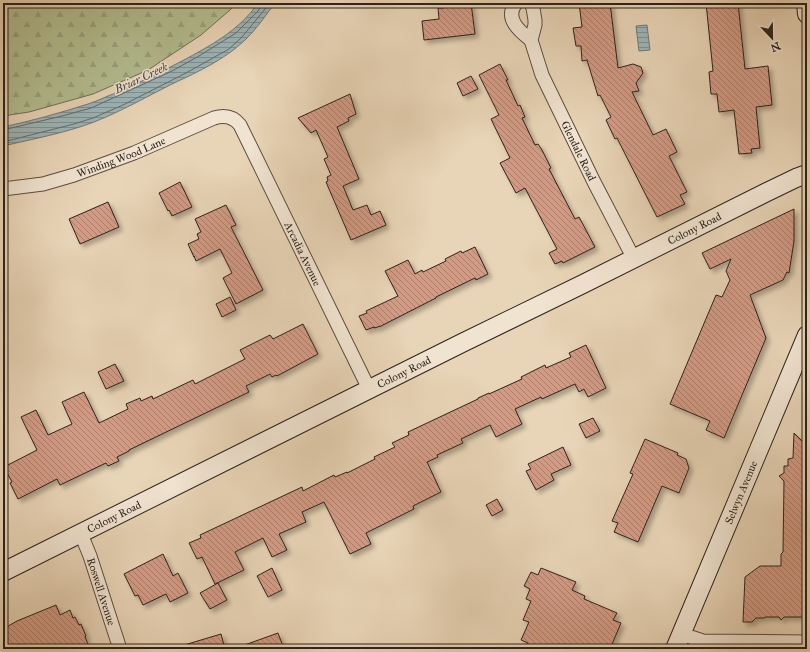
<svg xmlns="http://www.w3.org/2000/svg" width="810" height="652" viewBox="0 0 810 652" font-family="'IM FELL Great Primer',serif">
<defs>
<pattern id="forest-firs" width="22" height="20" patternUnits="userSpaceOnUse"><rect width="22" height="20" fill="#b3bd90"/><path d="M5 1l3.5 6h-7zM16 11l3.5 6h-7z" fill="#9aa27c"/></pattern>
<pattern id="water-rules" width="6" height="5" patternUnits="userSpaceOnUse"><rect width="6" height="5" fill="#9cb5b8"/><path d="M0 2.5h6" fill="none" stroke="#809395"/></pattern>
<pattern id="building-back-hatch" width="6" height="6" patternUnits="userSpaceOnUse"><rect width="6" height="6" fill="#d39a84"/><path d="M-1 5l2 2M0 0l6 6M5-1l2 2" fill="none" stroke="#ac7d6b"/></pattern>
<filter id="shadow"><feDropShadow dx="3.5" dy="3.5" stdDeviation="2" flood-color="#0004"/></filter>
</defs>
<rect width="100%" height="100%" fill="#e8d4b6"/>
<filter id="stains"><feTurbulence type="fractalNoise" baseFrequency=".005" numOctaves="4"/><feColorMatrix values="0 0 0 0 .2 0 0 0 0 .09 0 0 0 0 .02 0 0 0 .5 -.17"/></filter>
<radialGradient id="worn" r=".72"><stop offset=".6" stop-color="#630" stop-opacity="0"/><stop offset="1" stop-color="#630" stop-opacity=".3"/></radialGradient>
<!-- forest -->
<path fill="url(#forest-firs)" stroke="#707056" d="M 3,3 L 236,3 L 230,10 L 201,35 L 148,70 L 93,94 L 29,112 L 3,116 Z"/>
<!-- water -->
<path fill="url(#water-rules)" stroke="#707a79" d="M 258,3 L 275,3 C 265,16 256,30 244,41 C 225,59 198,72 174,83 C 148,96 122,111 94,122 C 65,133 33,139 3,146 L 3,127 C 31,121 60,113 88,104 C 97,101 105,97 113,94 C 137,84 159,73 182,61 C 210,46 240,30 258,3 Z
M 647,25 L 650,50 L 639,51 L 636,26 Z"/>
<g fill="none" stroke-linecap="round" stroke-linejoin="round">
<!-- shore -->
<path stroke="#646c6a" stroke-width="1" d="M 3,130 L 62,116 L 91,108 L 124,93 L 172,71 L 199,56 L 236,33 L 258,11 L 261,6 L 261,3
M 3,142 L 74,124 L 93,118 L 123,105 L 186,73 L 229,49 L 242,37 L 270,3"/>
</g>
<!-- building -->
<path fill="url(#building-back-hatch)" stroke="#2d221b" filter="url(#shadow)" d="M 443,3 L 471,3 L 475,34 L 424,40 L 422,21 L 439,19 L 438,8 L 444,8 Z
M 579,3 L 610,3 L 618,68 L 633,64 L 641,67 L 643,73 L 636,83 L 639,91 L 632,92 L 653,135 L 666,129 L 677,152 L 669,156 L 687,192 L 680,195 L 685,204 L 657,217 L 617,138 L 615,139 L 606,120 L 611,117 L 600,95 L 598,96 L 587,60 L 582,61 L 581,46 L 576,46 L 573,28 L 582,27 Z
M 706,3 L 738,3 L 745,69 L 768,66 L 772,105 L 756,107 L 760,148 L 751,149 L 752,153 L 739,154 L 734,110 L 719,112 L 717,94 L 711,94 L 709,72 L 713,71 Z
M 500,64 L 508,80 L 506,80 L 518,106 L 520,105 L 525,117 L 522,118 L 535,145 L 538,144 L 542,150 L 551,168 L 549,169 L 575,219 L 579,217 L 595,247 L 563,263 L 562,261 L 555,264 L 549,253 L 557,249 L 525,188 L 516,193 L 500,163 L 510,158 L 491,119 L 499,115 L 479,75 Z
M 471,76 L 478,89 L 463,96 L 457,83 Z
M 350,94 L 356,114 L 348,118 L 349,121 L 337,127 L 359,179 L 343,186 L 353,210 L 367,205 L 371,215 L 380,211 L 386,225 L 351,240 L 326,182 L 328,181 L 327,177 L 331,175 L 324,159 L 328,157 L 316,130 L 311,133 L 298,118 Z
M 180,182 L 192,207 L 172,216 L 169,210 L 168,211 L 159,193 Z
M 108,202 L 119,227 L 80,244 L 69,219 Z
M 226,205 L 236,225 L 231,227 L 263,290 L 236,304 L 223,278 L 232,273 L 220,249 L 196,261 L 194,256 L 194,257 L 188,244 L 199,239 L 197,234 L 201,232 L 195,219 Z
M 794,209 L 794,241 L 789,273 L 787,272 L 783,280 L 750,295 L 766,338 L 724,438 L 706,430 L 710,421 L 670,404 L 716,295 L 722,297 L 730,280 L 726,271 L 731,259 L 710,269 L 702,253 Z
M 475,247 L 488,274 L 476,280 L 475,278 L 436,297 L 436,298 L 381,326 L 374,328 L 374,327 L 366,330 L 359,316 L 367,313 L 366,311 L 398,296 L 385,271 L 408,260 L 415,274 L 422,270 L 423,272 L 446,261 L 445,259 L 461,251 L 462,253 Z
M 230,297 L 236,310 L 222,317 L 216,304 Z
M 303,324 L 318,354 L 277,376 L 276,375 L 272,377 L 270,374 L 246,386 L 249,392 L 129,450 L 129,451 L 117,457 L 119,461 L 108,466 L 106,463 L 60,485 L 57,479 L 18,499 L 10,483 L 12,482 L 4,467 L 37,450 L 21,417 L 36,410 L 48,435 L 72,424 L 62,402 L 84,392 L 99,423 L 128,409 L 126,404 L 140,398 L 141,401 L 152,396 L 153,399 L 193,380 L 195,384 L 245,359 L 240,350 L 270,335 L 273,339 Z
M 586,345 L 606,388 L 588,397 L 584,389 L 579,392 L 575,384 L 542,399 L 541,397 L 515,409 L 522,424 L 496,437 L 490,425 L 461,439 L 463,443 L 437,455 L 438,457 L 427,462 L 441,492 L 413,506 L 414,509 L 366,533 L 371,544 L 350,554 L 324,502 L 302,512 L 306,522 L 279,534 L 287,550 L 272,557 L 263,538 L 235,552 L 244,570 L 215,584 L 202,557 L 197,559 L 189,543 L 201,538 L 200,535 L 302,487 L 303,491 L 334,475 L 335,477 L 347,472 L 347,473 L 375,459 L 374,457 L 395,447 L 392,443 L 409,435 L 408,432 L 478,399 L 478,398 L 489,393 L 489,394 L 522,379 L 521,377 L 545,365 L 546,368 L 571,357 L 569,353 Z
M 115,364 L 124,381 L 106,389 L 98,372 Z
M 593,418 L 600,431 L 586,438 L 579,424 Z
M 794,433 L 803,442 L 807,442 L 807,617 L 784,617 L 781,620 L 779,617 L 765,617 L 764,618 L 756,618 L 752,622 L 743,622 L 745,577 L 760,566 L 781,566 L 781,554 L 783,552 L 784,481 L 779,476 L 784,473 L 784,466 L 788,466 L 788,459 L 793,458 Z
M 645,439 L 678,453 L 677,455 L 686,459 L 689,468 L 679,493 L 662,486 L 638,542 L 614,532 L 618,523 L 612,521 L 633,474 L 630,473 Z
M 563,447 L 571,465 L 551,474 L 554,480 L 536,490 L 526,471 L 531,469 L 528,464 Z
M 497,499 L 503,510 L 492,516 L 486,505 Z
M 163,554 L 173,576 L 178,573 L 188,593 L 170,602 L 166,594 L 143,605 L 138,595 L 135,596 L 124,574 Z
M 272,568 L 282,590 L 268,597 L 257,576 Z
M 541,568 L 576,582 L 572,590 L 585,596 L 584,599 L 617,613 L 613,620 L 621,623 L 610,649 L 525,649 L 528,643 L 521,640 L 529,622 L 523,620 L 531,601 L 526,599 L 530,589 L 524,586 L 531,572 L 538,575 Z
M 218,583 L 227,600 L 210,609 L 200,593 Z
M 56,605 L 60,615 L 70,610 L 73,618 L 75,617 L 79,625 L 81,624 L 86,636 L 85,637 L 90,649 L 3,649 L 3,629 L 17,621 Z
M 278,633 L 284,649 L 239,649 L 239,647 Z
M 221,634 L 225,649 L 182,649 L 181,646 Z"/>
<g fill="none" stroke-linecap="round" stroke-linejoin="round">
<!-- street casing -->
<g stroke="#5c4e42" stroke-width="15">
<g id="street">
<path d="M 516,3 C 504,18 519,31 531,40"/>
<path id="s1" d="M 531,3 L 533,8 L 535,20 L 535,25 L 531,40 L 542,75 L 594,182 L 634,259"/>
<path id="s2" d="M 3,189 L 43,184 L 74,175 L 134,153 L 214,118 C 224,115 233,116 240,125 L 369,389"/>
<path id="s3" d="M 81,534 L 90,556 L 120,649"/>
<path d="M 681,634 L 703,641 L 807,642"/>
</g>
</g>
<!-- secondary casing -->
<g stroke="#2d221b" stroke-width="20">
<g id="secondary">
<path d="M 806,3 L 807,14"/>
<path id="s4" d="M 3,572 L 462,343 L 583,284 L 767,192 L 796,178 L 807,174"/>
<path id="s5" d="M 675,649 L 807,335"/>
</g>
</g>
<!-- street -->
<use href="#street" stroke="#f0e3d0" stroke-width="13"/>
<!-- secondary -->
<use href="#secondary" stroke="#f0e3d0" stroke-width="18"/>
</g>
<g text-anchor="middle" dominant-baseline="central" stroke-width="3" stroke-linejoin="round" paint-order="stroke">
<!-- street labels -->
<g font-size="11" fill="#2d221b" stroke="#f0e3d0">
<text stroke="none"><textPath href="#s1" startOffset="159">Glendale Road</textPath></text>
<text stroke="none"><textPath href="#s2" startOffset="123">Winding Wood Lane</textPath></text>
<text stroke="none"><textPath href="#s4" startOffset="772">Colony Road</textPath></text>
<text stroke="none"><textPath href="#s2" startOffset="396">Arcadia Avenue</textPath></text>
<text stroke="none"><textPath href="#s4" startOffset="448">Colony Road</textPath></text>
<text stroke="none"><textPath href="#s5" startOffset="170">Selwyn Avenue</textPath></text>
<text stroke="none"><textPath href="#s4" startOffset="124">Colony Road</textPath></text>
<text stroke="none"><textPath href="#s3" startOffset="61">Roswell Avenue</textPath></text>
</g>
<!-- water labels -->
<g font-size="12" font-style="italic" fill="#4e4e4a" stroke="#f0e3d0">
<text transform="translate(141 78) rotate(-25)">Briar Creek</text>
</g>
</g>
<!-- margin -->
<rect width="810" height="652" fill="none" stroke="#e8d4b6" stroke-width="16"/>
<rect x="4" y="4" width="802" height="644" fill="none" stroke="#2d221b" stroke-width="2"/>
<rect x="8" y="8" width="794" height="636" fill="none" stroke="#2d221b"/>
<!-- north arrow -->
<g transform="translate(772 38) rotate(158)" stroke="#f0e3d0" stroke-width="3" paint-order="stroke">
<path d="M0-3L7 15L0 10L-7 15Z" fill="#2d221b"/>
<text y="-6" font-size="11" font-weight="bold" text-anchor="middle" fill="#2d221b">N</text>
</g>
<rect width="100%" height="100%" filter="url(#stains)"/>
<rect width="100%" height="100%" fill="url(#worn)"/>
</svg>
